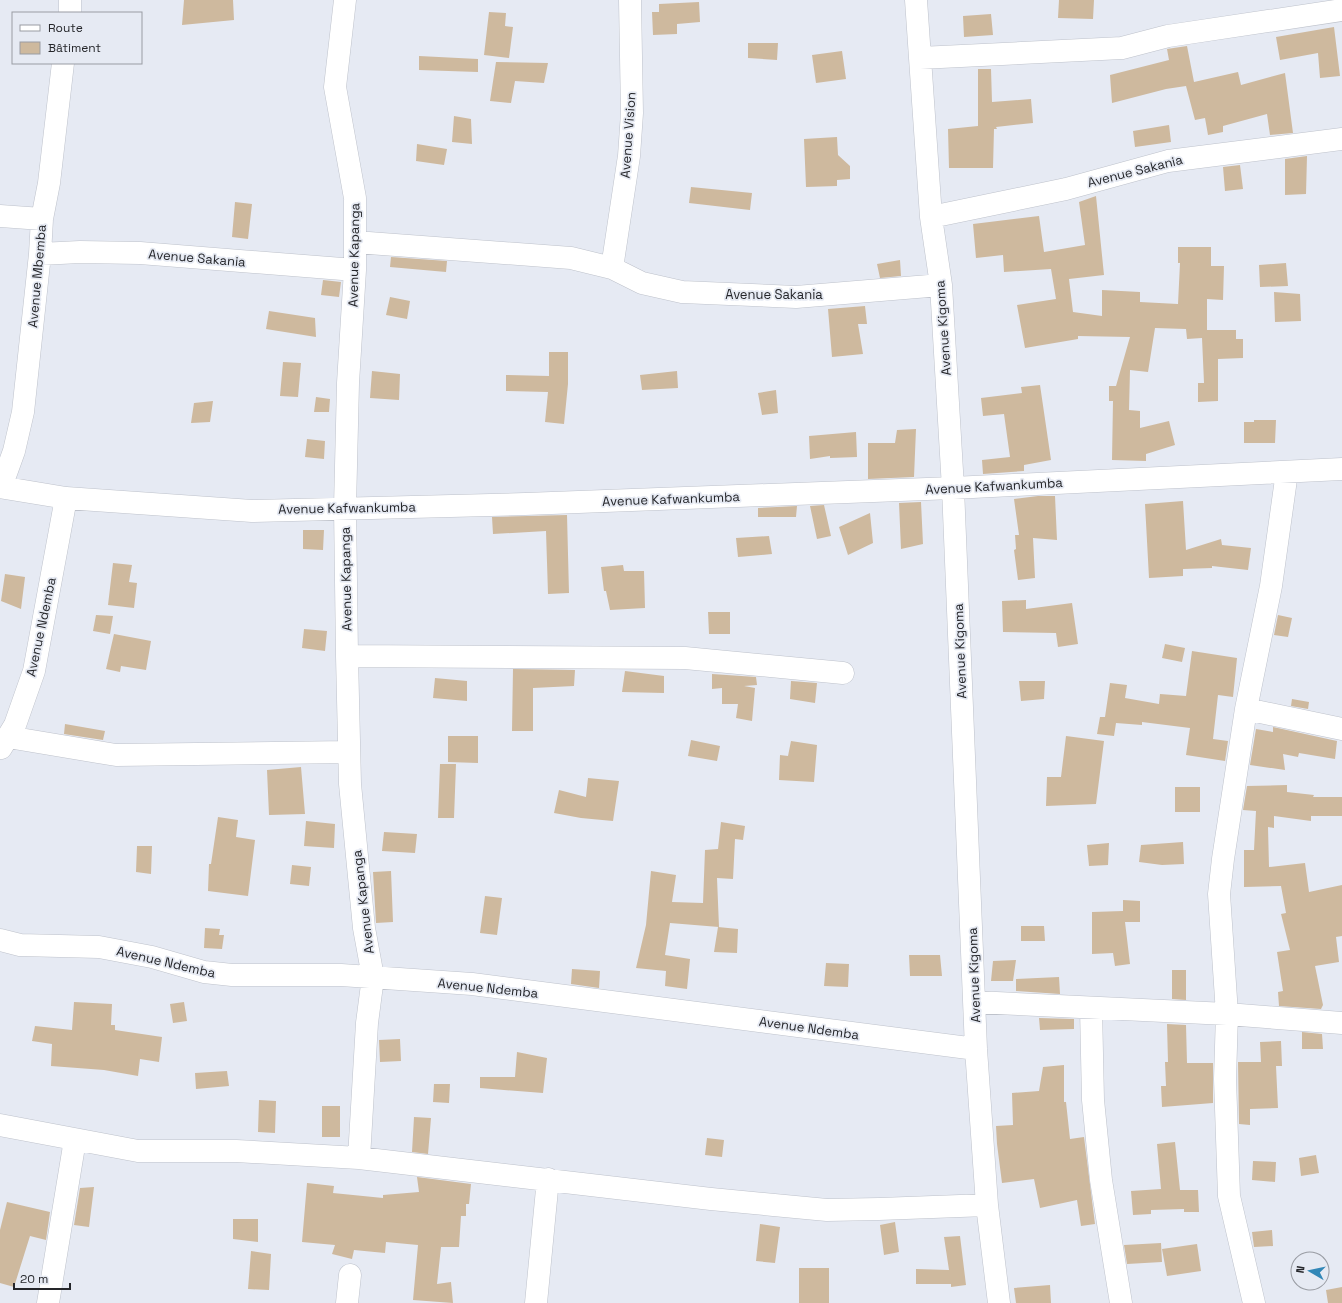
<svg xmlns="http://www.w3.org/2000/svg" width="1342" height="1303" viewBox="0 0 1342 1303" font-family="'Space Grotesk',sans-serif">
<rect width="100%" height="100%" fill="#e6eaf3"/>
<!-- building -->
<path fill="#ceb99e" d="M 184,0 L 233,0 L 234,20 L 182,25 Z
M 1059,0 L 1094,0 L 1093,19 L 1058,18 Z
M 699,2 L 700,22 L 677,24 L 677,34 L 653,35 L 652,12 L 659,12 L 659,4 Z
M 489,12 L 506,13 L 505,26 L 513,27 L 509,58 L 484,55 Z
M 991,14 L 993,35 L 964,37 L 963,16 Z
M 1334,27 L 1340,76 L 1320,78 L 1318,53 L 1280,60 L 1276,37 Z
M 748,43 L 778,43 L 777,60 L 748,58 Z
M 1187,46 L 1194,82 L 1238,72 L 1241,85 L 1285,73 L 1293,133 L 1270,135 L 1267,114 L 1223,126 L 1223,132 L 1208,135 L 1205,118 L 1195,120 L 1186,86 L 1166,89 L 1112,103 L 1110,75 L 1169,60 L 1167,49 Z
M 842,51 L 846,79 L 816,83 L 812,55 Z
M 419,56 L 478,59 L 478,72 L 419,70 Z
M 496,62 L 548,63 L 544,83 L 515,81 L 511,103 L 490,101 Z
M 978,69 L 991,69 L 992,102 L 1031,99 L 1033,123 L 996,127 L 997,129 L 994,129 L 993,168 L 949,168 L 948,129 L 978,126 Z
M 454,116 L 471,119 L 472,144 L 452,142 Z
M 1169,125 L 1171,142 L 1135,147 L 1133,131 Z
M 837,137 L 838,155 L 850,166 L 850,179 L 837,180 L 837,186 L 806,187 L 804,139 Z
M 417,144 L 447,149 L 444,165 L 416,161 Z
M 1307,156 L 1306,194 L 1285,195 L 1285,159 Z
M 1240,165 L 1243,189 L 1225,191 L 1223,167 Z
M 691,187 L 752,193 L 750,210 L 689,203 Z
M 1096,196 L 1104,275 L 1069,279 L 1073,312 L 1102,316 L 1102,290 L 1140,292 L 1140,302 L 1178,304 L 1180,263 L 1178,263 L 1178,247 L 1211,247 L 1211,266 L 1224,266 L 1223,300 L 1207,299 L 1207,330 L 1236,330 L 1236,339 L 1243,339 L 1243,358 L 1218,359 L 1218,401 L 1198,402 L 1198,383 L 1204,383 L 1202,338 L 1187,339 L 1186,329 L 1155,328 L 1148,372 L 1130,370 L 1129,410 L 1140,411 L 1140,428 L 1169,421 L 1175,445 L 1146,454 L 1146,461 L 1112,460 L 1113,401 L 1109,401 L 1109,386 L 1116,386 L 1130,337 L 1078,336 L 1078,339 L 1025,348 L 1017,305 L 1056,299 L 1051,269 L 1004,272 L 1003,255 L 976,258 L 973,224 L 1039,216 L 1044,252 L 1085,245 L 1079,202 Z
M 235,202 L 252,204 L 248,239 L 232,237 Z
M 391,257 L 447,261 L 446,272 L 390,267 Z
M 900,260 L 901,276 L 880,278 L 877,264 Z
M 1286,263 L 1288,286 L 1260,287 L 1259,265 Z
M 323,280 L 341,282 L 339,297 L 321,295 Z
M 1274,292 L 1300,294 L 1301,321 L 1275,322 Z
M 390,297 L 410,301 L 407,319 L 386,315 Z
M 865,306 L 867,324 L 858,324 L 863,354 L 832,357 L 828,309 Z
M 269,311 L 315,318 L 316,337 L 266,329 Z
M 549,352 L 568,352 L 568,384 L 564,424 L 545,422 L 548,392 L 506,391 L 506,375 L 549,376 Z
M 283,362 L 301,363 L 298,397 L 280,396 Z
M 372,371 L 400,374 L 399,400 L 370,398 Z
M 677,371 L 678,388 L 642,390 L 640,375 Z
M 1040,385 L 1051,460 L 1024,465 L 1024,471 L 983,474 L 982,460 L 1010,457 L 1004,414 L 983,416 L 981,398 L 1022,393 L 1021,387 Z
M 776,390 L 778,413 L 762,415 L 758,393 Z
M 316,397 L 330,399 L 329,412 L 314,412 Z
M 213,401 L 210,422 L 191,423 L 194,403 Z
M 1254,420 L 1276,420 L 1275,443 L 1244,443 L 1244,422 L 1254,422 Z
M 916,429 L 914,477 L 868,479 L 868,443 L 895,443 L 897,430 Z
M 856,432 L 857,457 L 830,458 L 830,456 L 810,459 L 809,436 Z
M 307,439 L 325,441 L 324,459 L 305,457 Z
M 1038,496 L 1055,496 L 1057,540 L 1033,538 L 1035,578 L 1018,580 L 1014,550 L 1016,549 L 1015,535 L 1019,535 L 1014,499 Z
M 1183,501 L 1186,550 L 1221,539 L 1222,545 L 1251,548 L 1248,570 L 1212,566 L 1212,568 L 1183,569 L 1183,576 L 1149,578 L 1145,504 Z
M 921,502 L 923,544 L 901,549 L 899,503 Z
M 824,505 L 831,536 L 817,539 L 810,506 Z
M 797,506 L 796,517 L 758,517 L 758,508 Z
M 870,513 L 873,543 L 848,555 L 839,527 Z
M 567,515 L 569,593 L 548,594 L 546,531 L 493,534 L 492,517 Z
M 303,530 L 324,530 L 323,550 L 303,549 Z
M 769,536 L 772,554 L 738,557 L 736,538 Z
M 113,563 L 132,565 L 129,582 L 137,583 L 134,608 L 108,605 Z
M 623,565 L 624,571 L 644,571 L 645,608 L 610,610 L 606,591 L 604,591 L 601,567 Z
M 5,574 L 25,577 L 21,609 L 1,601 Z
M 1026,600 L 1026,609 L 1072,603 L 1078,644 L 1058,647 L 1056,633 L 1003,632 L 1002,601 Z
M 708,612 L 730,612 L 730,634 L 709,634 Z
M 96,615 L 113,616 L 110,634 L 93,631 Z
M 1278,615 L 1292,618 L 1288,637 L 1274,635 Z
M 304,629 L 327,631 L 325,651 L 302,648 Z
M 114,634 L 151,641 L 146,670 L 121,666 L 120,672 L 106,669 Z
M 1165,644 L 1185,648 L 1182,662 L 1162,658 Z
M 1192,651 L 1237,658 L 1233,697 L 1218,695 L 1213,739 L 1228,741 L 1225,761 L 1186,755 L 1190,728 L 1142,722 L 1142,725 L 1116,723 L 1114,736 L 1097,734 L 1100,717 L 1105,717 L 1110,683 L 1127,685 L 1125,698 L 1159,704 L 1160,694 L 1186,696 Z
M 513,669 L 575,670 L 574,686 L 533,688 L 533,731 L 512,731 Z
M 625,671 L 664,676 L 664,693 L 622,692 Z
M 712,674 L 756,677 L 757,685 L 744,686 L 755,688 L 752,721 L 736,718 L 738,704 L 722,704 L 722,688 L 712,689 Z
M 435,678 L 467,681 L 467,701 L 433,698 Z
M 791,681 L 817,683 L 815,703 L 790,699 Z
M 1019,681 L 1045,681 L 1044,699 L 1021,701 Z
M 1292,699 L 1309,702 L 1308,709 L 1291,706 Z
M 65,724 L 105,731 L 103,740 L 64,734 Z
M 1273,727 L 1337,741 L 1335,759 L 1299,753 L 1298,757 L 1283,754 L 1285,770 L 1250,765 L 1256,729 L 1273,732 Z
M 448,736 L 478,736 L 478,763 L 448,762 Z
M 1066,736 L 1104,741 L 1096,804 L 1046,806 L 1047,777 L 1061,777 Z
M 691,740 L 720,746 L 717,761 L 688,756 Z
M 791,741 L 817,745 L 814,782 L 779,780 L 780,755 L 788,756 Z
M 440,764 L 456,764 L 454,818 L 438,818 Z
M 301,767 L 305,814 L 269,815 L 267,770 Z
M 588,778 L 619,781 L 613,821 L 581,818 L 554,813 L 559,790 L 586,797 Z
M 1287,785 L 1287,792 L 1314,795 L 1313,797 L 1342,797 L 1342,816 L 1311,816 L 1311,821 L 1274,816 L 1274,828 L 1268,827 L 1269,867 L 1305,863 L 1309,892 L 1342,885 L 1342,936 L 1336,937 L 1339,962 L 1315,966 L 1323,1005 L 1321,1009 L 1279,1006 L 1278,992 L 1283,991 L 1277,952 L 1290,950 L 1281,914 L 1286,913 L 1281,886 L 1244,887 L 1244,850 L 1254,850 L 1256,811 L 1243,810 L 1247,786 Z
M 1175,787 L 1200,787 L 1200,812 L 1175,812 Z
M 218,817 L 238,820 L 236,837 L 255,840 L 248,896 L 208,891 L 209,864 L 211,864 Z
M 306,821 L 335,824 L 334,848 L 304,846 Z
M 721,822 L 745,826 L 743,840 L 735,839 L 733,879 L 717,878 L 719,927 L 670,923 L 665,955 L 690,959 L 687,989 L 665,986 L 666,971 L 636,968 L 646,925 L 651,871 L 676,875 L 672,902 L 703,903 L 705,850 L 718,849 Z
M 384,832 L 417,834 L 415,853 L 382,851 Z
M 1183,842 L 1184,864 L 1162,865 L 1139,862 L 1141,845 Z
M 1109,843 L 1108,865 L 1089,866 L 1087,845 Z
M 137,846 L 152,846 L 151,874 L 136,872 Z
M 292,865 L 311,867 L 309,886 L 290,884 Z
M 391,871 L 393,922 L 376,923 L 373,872 Z
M 485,896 L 502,898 L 497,935 L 480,933 Z
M 1123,900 L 1140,901 L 1140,922 L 1125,922 L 1130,964 L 1115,966 L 1113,953 L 1092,954 L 1092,912 L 1123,911 Z
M 1021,926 L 1044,926 L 1045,941 L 1021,941 Z
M 718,927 L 738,929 L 737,953 L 714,952 Z
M 205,928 L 220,929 L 219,935 L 224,935 L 222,949 L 204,948 Z
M 909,955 L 940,955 L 942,976 L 910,976 Z
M 1016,960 L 1013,981 L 991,981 L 993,961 Z
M 826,963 L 849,964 L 848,987 L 824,986 Z
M 572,969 L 600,971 L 599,988 L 571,984 Z
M 1172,970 L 1186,970 L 1186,1000 L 1172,999 Z
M 1059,977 L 1060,994 L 1016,991 L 1016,979 Z
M 74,1002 L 112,1004 L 111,1025 L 115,1025 L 115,1030 L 162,1037 L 159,1062 L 140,1059 L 138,1076 L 104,1070 L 51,1066 L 52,1044 L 32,1041 L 35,1026 L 72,1030 Z
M 184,1002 L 187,1021 L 173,1023 L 170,1004 Z
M 1039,1018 L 1074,1019 L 1074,1029 L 1040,1030 Z
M 1167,1024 L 1186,1025 L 1187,1063 L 1213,1063 L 1213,1103 L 1162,1107 L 1161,1086 L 1166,1086 L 1165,1062 L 1168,1062 Z
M 1302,1032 L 1322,1034 L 1323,1049 L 1302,1049 Z
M 400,1039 L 401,1061 L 380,1062 L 379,1040 Z
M 1281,1041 L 1282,1066 L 1276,1066 L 1278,1108 L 1250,1109 L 1250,1125 L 1239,1124 L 1238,1062 L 1261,1062 L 1260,1042 Z
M 517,1052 L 547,1058 L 543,1093 L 480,1088 L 480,1077 L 515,1077 Z
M 1064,1065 L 1064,1102 L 1066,1102 L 1070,1139 L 1084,1137 L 1095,1224 L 1081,1226 L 1077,1200 L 1040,1208 L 1034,1179 L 1002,1183 L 997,1144 L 996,1126 L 1013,1125 L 1012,1093 L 1039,1091 L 1043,1067 Z
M 227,1071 L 229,1086 L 196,1089 L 195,1073 Z
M 434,1084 L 450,1084 L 449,1103 L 433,1102 Z
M 259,1100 L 276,1101 L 275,1133 L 258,1132 Z
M 322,1106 L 340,1106 L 340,1137 L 322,1137 Z
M 414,1117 L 431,1118 L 428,1154 L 412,1152 Z
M 707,1138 L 724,1140 L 722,1157 L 705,1155 Z
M 1175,1142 L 1180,1190 L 1198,1190 L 1199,1212 L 1184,1212 L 1184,1209 L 1151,1210 L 1151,1214 L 1133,1215 L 1131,1191 L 1161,1189 L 1157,1144 Z
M 1316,1155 L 1319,1173 L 1301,1176 L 1299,1158 Z
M 1253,1161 L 1276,1162 L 1275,1182 L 1252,1180 Z
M 417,1177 L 471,1184 L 469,1204 L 466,1204 L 466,1216 L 461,1216 L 459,1247 L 441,1247 L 437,1284 L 451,1282 L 453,1303 L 413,1300 L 418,1245 L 386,1242 L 385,1253 L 354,1250 L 352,1259 L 332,1254 L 335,1245 L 302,1242 L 307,1183 L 334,1186 L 333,1193 L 383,1198 L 383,1195 L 419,1192 Z
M 94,1187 L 89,1227 L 74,1225 L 80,1188 Z
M 7,1202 L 50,1212 L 46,1240 L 30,1236 L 14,1287 L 0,1283 L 0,1230 Z
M 233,1219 L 258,1219 L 258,1242 L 233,1239 Z
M 895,1222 L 899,1252 L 884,1255 L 880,1225 Z
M 760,1224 L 780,1227 L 775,1263 L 756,1261 Z
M 1272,1230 L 1273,1246 L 1254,1247 L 1252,1232 Z
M 960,1236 L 966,1285 L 951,1287 L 951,1284 L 916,1284 L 916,1269 L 949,1270 L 944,1237 Z
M 1161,1243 L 1162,1262 L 1127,1264 L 1124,1245 Z
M 1197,1244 L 1201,1271 L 1167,1276 L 1162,1249 Z
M 251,1251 L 271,1254 L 269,1290 L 248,1289 Z
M 799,1268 L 829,1268 L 829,1303 L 799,1303 Z
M 1050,1285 L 1051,1303 L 1016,1303 L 1014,1288 Z
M 1342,1287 L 1342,1303 L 1328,1303 L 1326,1290 Z"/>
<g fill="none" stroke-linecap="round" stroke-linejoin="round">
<!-- minor casing -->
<g stroke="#bec2cb" stroke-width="23">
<path id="minor" d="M 345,0 L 335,87 L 355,198 L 355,270 L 348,383 L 345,507 L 347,656 L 350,784 L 364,928 L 373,977 L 367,1023 L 359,1158
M 916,0 L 931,217 L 941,285 L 953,488 L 976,1049 L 987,1205 L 999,1303
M 70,13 L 70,0
M 920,58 L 1122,48 L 1168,36 L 1342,10
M 0,216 L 42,219
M 931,217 L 1066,189 L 1168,161 L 1342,139
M 355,242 L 571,258 L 612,268 L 642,283 L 682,292 L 796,297 L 941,285
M 40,254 L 80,252 L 140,253 L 355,270
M 612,268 L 629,156 L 632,113 L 630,0
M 1287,472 L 1271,586 L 1246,709 L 1342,729
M 0,487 L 66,498 L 252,511 L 525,504 L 953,488 L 1342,469
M 1,487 L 14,451 L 23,412 L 40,254 L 42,219 L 49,183 L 63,63
M 347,656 L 685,658 L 843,673
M 1246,709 L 1223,859 L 1219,894 L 1227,1014 L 1225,1079 L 1229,1196 L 1254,1303
M 8,737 L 116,755 L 349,752
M 1,748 L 15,725 L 34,671 L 66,498
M 0,940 L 20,945 L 99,947 L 152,957 L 204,972 L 232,975 L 341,975 L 472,984 L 976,1049
M 975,1002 L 1227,1014 L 1342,1023
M 1091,1008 L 1093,1100 L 1101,1180 L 1121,1303
M 0,1125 L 138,1151 L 236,1151 L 359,1158 L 711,1199 L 827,1210 L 879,1209 L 987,1205
M 48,1303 L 75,1140
M 347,1303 L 350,1275
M 536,1303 L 548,1179"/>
</g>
<!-- minor -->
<use href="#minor" stroke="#fff" stroke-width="22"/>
</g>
<g text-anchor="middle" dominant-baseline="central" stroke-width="3.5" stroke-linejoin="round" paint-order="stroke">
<!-- street labels -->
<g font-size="13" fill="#25262a" stroke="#e6eaf3">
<text transform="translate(628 135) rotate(-86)">Avenue Vision</text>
<text transform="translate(1135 171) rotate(-14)">Avenue Sakania</text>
<text transform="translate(354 255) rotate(-89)">Avenue Kapanga</text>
<text transform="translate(197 258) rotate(5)">Avenue Sakania</text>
<text transform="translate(37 276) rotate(-85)">Avenue Mbemba</text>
<text x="774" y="294">Avenue Sakania</text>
<text transform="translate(943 328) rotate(-94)">Avenue Kigoma</text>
<text transform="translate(994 486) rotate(-3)">Avenue Kafwankumba</text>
<text transform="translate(671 499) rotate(-2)">Avenue Kafwankumba</text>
<text transform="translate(347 508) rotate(-1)">Avenue Kafwankumba</text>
<text transform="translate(346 579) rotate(-91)">Avenue Kapanga</text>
<text transform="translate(41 627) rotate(-78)">Avenue Ndemba</text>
<text transform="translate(960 651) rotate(-92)">Avenue Kigoma</text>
<text transform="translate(363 902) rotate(-97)">Avenue Kapanga</text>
<text transform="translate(166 962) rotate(13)">Avenue Ndemba</text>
<text transform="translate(974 975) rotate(-92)">Avenue Kigoma</text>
<text transform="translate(488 988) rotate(6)">Avenue Ndemba</text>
<text transform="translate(809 1028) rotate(8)">Avenue Ndemba</text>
</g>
</g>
<!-- legend -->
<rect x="12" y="12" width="130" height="52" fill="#e6eaf3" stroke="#999ca3"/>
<rect x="20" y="25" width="20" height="6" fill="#ffffff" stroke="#999ca3"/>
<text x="48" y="32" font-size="12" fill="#25262a">Route</text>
<rect x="20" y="42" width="20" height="12" fill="#ceb99e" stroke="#999ca3"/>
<text x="48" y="52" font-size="12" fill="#25262a">Bâtiment</text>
<!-- north arrow -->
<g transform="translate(1310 1271) rotate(279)"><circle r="19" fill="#e6eaf3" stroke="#999ca3"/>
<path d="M0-3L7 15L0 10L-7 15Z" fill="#3287b7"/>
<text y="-6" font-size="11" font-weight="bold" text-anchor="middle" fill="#25262a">N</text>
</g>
<!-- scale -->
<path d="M14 1283v6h56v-6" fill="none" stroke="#25262a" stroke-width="2"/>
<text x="20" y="1283" font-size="12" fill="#25262a" stroke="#e6eaf3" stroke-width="3" paint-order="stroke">20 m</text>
</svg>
